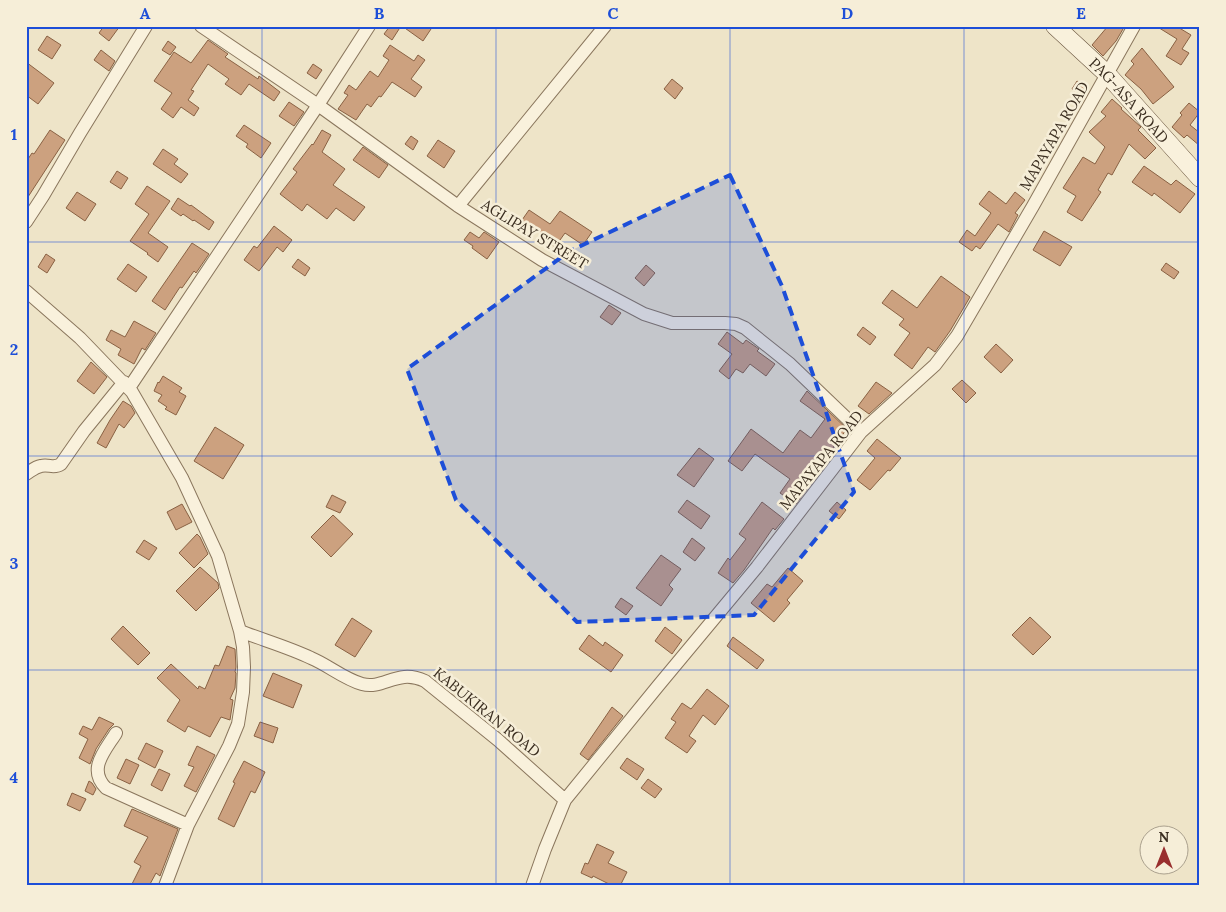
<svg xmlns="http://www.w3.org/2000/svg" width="1226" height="912" viewBox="0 0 1226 912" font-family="Lora,serif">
<rect width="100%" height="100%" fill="#eee4c8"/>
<!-- building -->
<path fill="#cca17f" stroke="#896143" d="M 104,26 L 120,26 L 109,41 L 99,33 Z
M 390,26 L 401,26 L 392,40 L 384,34 Z
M 402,26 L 433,26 L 423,41 Z
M 1108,26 L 1119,26 L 1123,29 L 1116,41 L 1103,56 L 1092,45 Z
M 1156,26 L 1176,26 L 1191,35 L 1182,49 L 1189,53 L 1181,65 L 1166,56 L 1177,39 Z
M 47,36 L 61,45 L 52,59 L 38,50 Z
M 208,40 L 228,54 L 225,57 L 258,79 L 259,76 L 280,92 L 274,101 L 249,84 L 241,95 L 225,84 L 229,79 L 208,64 L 191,90 L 194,91 L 188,100 L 199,108 L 194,116 L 181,107 L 173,118 L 161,109 L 172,93 L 154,81 L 174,52 L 191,63 Z
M 168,41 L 176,47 L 170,55 L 162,50 Z
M 390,45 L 414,61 L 418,55 L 425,60 L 411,79 L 422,87 L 415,97 L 392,82 L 381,97 L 379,96 L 371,107 L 367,104 L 356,120 L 338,109 L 348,95 L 344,93 L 349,85 L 356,90 L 370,71 L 378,77 L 389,60 L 383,56 Z
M 1142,48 L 1174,87 L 1153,104 L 1141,89 L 1125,75 L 1134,64 L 1131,61 Z
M 101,50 L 115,61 L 109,71 L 94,60 Z
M 26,62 L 54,83 L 38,104 L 26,95 Z
M 313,64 L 322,70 L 316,79 L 307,73 Z
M 672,79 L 683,88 L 675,99 L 664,89 Z
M 1077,81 L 1087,88 L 1081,96 L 1072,89 Z
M 1112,99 L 1122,108 L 1121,109 L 1141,127 L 1138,130 L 1156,148 L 1145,159 L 1129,144 L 1112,175 L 1108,173 L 1098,190 L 1101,192 L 1082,221 L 1067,212 L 1076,196 L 1063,188 L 1083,157 L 1095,164 L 1105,147 L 1089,132 L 1106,116 L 1101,112 Z
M 289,102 L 304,112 L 294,126 L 279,116 Z
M 1189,103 L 1200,112 L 1190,125 L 1200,133 L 1200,146 L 1187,135 L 1184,138 L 1172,127 L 1182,115 L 1180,113 Z
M 244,125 L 271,143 L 261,158 L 246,147 L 248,144 L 236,136 Z
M 50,130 L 65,140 L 26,200 L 26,162 L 32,153 L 34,154 Z
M 322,130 L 331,135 L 322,152 L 345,169 L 333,185 L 365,207 L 354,221 L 336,208 L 327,219 L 307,204 L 302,211 L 280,194 L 297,172 L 293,169 L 312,144 L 313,145 Z
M 411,136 L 418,141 L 413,150 L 405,144 Z
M 438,140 L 455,151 L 444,168 L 427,156 Z
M 363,147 L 388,165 L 379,178 L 353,160 Z
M 163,149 L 178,159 L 174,164 L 188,174 L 181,183 L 153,164 Z
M 1144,166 L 1171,185 L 1176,180 L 1195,194 L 1180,213 L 1154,193 L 1152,196 L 1132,182 Z
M 117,171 L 128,178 L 121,189 L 110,182 Z
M 147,186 L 170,201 L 148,233 L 168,247 L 158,262 L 147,254 L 148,253 L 130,241 L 149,214 L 135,204 Z
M 989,191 L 1006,204 L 1015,192 L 1025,200 L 1015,213 L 1018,215 L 1009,232 L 998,224 L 980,249 L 976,246 L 972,251 L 959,242 L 967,230 L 975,236 L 991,213 L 979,204 Z
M 77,192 L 96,204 L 85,221 L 66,208 Z
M 178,198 L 190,206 L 191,205 L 214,222 L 209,230 L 194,220 L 193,221 L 183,214 L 181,216 L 171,209 Z
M 529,210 L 550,224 L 560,211 L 592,232 L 583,245 L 565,233 L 555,247 L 541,237 L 543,234 L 522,220 Z
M 274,226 L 292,240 L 283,252 L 277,247 L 259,271 L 244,260 L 254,246 L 257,248 Z
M 1044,231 L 1072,247 L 1060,266 L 1033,250 Z
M 470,232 L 479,238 L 484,232 L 499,242 L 487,259 L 472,248 L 473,246 L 464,240 Z
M 192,243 L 209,254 L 196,273 L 194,271 L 182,288 L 180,287 L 165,310 L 152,301 Z
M 46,254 L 55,260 L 47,273 L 38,267 Z
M 298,259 L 310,268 L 305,276 L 292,267 Z
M 1166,263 L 1179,272 L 1174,279 L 1161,270 Z
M 128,264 L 147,277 L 136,292 L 117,279 Z
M 646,265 L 655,273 L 644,286 L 635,278 Z
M 941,276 L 970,297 L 950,331 L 935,352 L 928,347 L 912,369 L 894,355 L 910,333 L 899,325 L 904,319 L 882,303 L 892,290 L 917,308 Z
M 609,305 L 621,313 L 612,325 L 600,317 Z
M 134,321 L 156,333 L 145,350 L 142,348 L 134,364 L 118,355 L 121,349 L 106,340 L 111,330 L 125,337 Z
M 863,327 L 876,337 L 870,345 L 857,335 Z
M 727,332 L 743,344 L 746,340 L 759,349 L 757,351 L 775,364 L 766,376 L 750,364 L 743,373 L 736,369 L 729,379 L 719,371 L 732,354 L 718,344 Z
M 996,344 L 1013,360 L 1001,373 L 984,357 Z
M 91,362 L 107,377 L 94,394 L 77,381 Z
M 163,376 L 182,388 L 179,392 L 186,396 L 176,415 L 165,409 L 167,407 L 158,401 L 162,395 L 154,391 L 158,382 L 159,383 Z
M 962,380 L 976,393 L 966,403 L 952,389 Z
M 876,382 L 892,393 L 869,414 L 858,406 Z
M 807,391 L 847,429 L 833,447 L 837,450 L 832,457 L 823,451 L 807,473 L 815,478 L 796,504 L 780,493 L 790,479 L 755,454 L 742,471 L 728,461 L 751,429 L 783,453 L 800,430 L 811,438 L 825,419 L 800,401 Z
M 123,401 L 131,406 L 135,413 L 124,428 L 119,424 L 106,448 L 97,443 L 110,420 Z
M 215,427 L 244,445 L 223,479 L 194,461 Z
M 877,439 L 901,458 L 890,471 L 888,470 L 870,490 L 857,480 L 875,458 L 867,451 Z
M 699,448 L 714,459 L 694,487 L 677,475 Z
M 332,495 L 346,502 L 340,513 L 326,507 Z
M 687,500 L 710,516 L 701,529 L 678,512 Z
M 762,502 L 784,519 L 775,530 L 773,528 L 744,570 L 733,583 L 718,573 L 728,558 L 730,560 L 746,539 L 739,534 Z
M 837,502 L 846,510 L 839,519 L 829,511 Z
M 182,504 L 192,522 L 176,530 L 167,512 Z
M 333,515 L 353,534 L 331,557 L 311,537 Z
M 197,534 L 200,537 L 208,554 L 194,568 L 179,553 Z
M 692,538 L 705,548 L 695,561 L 683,552 Z
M 144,540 L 157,548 L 149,560 L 136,552 Z
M 661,555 L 681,569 L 669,585 L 673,589 L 661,606 L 636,588 Z
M 200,567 L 218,583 L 219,588 L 196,611 L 176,591 Z
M 788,568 L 803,581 L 787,600 L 790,603 L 774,622 L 751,603 L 767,584 L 772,587 Z
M 621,598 L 633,606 L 626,615 L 615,607 Z
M 1030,617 L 1051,637 L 1033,655 L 1012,635 Z
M 352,618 L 372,631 L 355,657 L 335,645 Z
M 123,626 L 150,653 L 138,665 L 111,639 Z
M 665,627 L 682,640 L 672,654 L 655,641 Z
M 589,635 L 603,646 L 605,642 L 623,655 L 611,672 L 579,649 Z
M 733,637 L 764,660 L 757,669 L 727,646 Z
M 227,646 L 235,649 L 236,667 L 235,672 L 236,673 L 235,688 L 230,699 L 233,700 L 230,720 L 221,717 L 210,737 L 188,726 L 185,732 L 167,721 L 180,700 L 157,678 L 171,664 L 198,689 L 199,686 L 205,689 L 215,665 L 219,666 Z
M 273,673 L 302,685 L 293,708 L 263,696 Z
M 707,689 L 729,706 L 715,725 L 703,715 L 689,736 L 696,741 L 687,753 L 665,738 L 676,722 L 671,719 L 682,703 L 691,709 Z
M 612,707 L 623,716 L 588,760 L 580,754 Z
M 99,717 L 114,724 L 109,729 L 96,749 L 90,764 L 79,758 L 88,739 L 79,734 L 83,726 L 92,730 Z
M 260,722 L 278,728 L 273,743 L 254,736 Z
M 146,743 L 163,751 L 155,768 L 138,759 Z
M 197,746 L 215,755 L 196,792 L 184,786 L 194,767 L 188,765 Z
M 627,758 L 644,769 L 637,780 L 620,768 Z
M 126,759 L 139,765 L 130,784 L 117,778 Z
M 244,761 L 265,772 L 255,793 L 251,791 L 234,827 L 218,819 L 235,783 L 233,782 Z
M 159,769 L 170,774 L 162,791 L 151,785 Z
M 648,779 L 662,789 L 655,798 L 641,788 Z
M 89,781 L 92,783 L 96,789 L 93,795 L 85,791 Z
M 72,793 L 86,799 L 80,811 L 67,805 Z
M 132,809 L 178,829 L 160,876 L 156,873 L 149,886 L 131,886 L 141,866 L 134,862 L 148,837 L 124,826 Z
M 597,844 L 614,852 L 608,863 L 627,872 L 620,886 L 613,886 L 593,876 L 592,878 L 581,873 L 585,863 L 588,864 Z"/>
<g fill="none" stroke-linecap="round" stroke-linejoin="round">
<!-- street casing -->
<g stroke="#8a765d" stroke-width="14">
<path id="street" d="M 201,26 L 318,105 L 458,206 L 542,260 L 644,314 L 672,323 L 725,323 L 736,324 L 745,328 L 790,364 L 861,432
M 458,206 L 605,26
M 26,222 L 43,196 L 80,133 L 146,26
M 26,291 L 80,338 L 132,392 L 182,478 L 218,556 L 240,631 L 243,647 L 244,667 L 243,692 L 238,724 L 229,746 L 188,825 L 165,886
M 129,388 L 318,105 L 369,26
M 26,474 C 31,471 35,467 41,466 C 49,464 54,469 61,464 L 84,431 L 124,382
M 240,631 C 263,640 288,647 311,658 C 328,665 344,679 362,684 C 384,690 397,668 425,681 L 498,740 L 565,800
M 116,733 C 105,751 87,769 106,788 L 188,825
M 532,886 L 545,849 L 565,800 L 658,686 L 757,567 L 861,432 L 935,365 L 957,336 L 1033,206 L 1134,26"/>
</g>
<!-- secondary casing -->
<g stroke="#6c5740" stroke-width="19">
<g id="secondary">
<path id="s1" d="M 1055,26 L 1107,74 L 1200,178"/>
</g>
</g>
<!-- street -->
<use href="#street" stroke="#f9f1dc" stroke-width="12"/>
<!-- secondary -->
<use href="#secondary" stroke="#f9f1dc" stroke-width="18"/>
</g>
<!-- marked area -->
<path fill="#1d4ed8" fill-opacity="0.2" stroke="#1d4ed8" stroke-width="4" stroke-dasharray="10 6" stroke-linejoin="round" d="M 730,175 L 782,286 L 854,492 L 754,615 L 577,622 L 456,500 L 407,369 L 570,251 Z"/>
<!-- grid -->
<path fill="none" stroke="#1d4ed8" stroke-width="1" stroke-opacity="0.55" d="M 262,26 L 262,886M 496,26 L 496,886M 730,26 L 730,886M 964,26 L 964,886M 26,242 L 1200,242M 26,456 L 1200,456M 26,670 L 1200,670"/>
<g text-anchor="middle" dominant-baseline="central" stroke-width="5" stroke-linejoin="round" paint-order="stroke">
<!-- street labels -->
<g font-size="15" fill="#3b2e20" stroke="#f6eed8">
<text stroke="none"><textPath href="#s1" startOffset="105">PAG-ASA ROAD</textPath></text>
<text transform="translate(1054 136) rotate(-60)">MAPAYAPA ROAD</text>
<text transform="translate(535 234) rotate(31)">AGLIPAY STREET</text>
<text transform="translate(821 460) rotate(-51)">MAPAYAPA ROAD</text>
<text transform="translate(487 712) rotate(39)">KABUKIRAN ROAD</text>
</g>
</g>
<!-- border -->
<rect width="1226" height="912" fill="none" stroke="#f6eed8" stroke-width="55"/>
<!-- north arrow -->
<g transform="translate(1164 850)"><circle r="24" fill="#f6eed8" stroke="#aba18e"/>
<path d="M0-4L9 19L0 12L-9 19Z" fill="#992f2e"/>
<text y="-8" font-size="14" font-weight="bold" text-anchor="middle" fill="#3b2e20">N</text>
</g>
<rect x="28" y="28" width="1170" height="856" fill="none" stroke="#1d4ed8" stroke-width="2"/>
<g font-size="16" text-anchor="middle" font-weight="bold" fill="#1d4ed8">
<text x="145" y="19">A</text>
<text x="379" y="19">B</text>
<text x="613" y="19">C</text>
<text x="847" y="19">D</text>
<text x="1081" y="19">E</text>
<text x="14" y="140">1</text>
<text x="14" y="355">2</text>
<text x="14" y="569">3</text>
<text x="14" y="783">4</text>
</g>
</svg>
